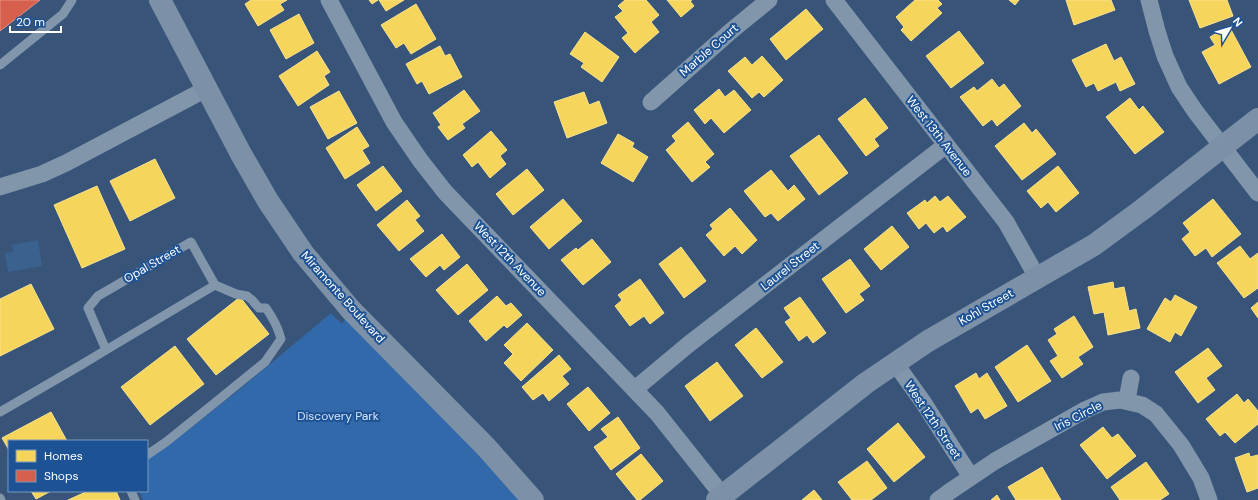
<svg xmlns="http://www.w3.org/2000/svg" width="1258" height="500" viewBox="0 0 1258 500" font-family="'DM Sans',sans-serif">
<rect width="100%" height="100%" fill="#385579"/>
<!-- green -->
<path fill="#3169aa" d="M 351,310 L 533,500 L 143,500 L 139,491 L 147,491 L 147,459 C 212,415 271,363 331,313 L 342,324 Z"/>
<!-- water -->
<path fill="#3b618f" d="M 38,240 L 42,266 L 8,272 L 5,253 L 13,252 L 12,245 Z"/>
<!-- homes -->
<path fill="#f6d55c" stroke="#f9e28d" d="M 251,0 L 287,0 L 280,4 L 284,10 L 258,26 L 245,4 Z
M 369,0 L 378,0 L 372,4 Z
M 379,0 L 404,0 L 386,11 Z
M 625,0 L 646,0 L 659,15 L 651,22 L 659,32 L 635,53 L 622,38 L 628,33 L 615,17 L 623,11 L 618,6 Z
M 667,0 L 692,0 L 690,1 L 694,6 L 681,17 Z
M 915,0 L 938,0 L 942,4 L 937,8 L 942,13 L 911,41 L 901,30 L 904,27 L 896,17 Z
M 1009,0 L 1019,0 L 1015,5 Z
M 1066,0 L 1111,0 L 1115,10 L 1074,25 Z
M 1189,0 L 1227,0 L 1233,16 L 1200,28 Z
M 416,4 L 436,39 L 411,54 L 404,43 L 396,48 L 381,25 Z
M 806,9 L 823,29 L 786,60 L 770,39 Z
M 299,14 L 314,43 L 286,59 L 270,30 Z
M 1229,26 L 1251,67 L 1219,84 L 1202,52 L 1215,45 L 1210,37 Z
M 959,31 L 984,63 L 951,88 L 926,56 Z
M 585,32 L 619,57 L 602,82 L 581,67 L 584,63 L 570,54 Z
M 1106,44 L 1114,61 L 1121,57 L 1135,84 L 1120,91 L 1116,82 L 1098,91 L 1094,83 L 1086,87 L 1072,60 Z
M 440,46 L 445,56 L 450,54 L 462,77 L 429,94 L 422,81 L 417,84 L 406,64 Z
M 317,51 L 330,72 L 324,76 L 329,85 L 298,106 L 279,76 Z
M 762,56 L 783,80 L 764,97 L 759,92 L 752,98 L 728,71 L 745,57 L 752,65 Z
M 992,79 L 999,88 L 1004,84 L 1021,106 L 997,126 L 992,119 L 983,126 L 960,97 L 974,87 L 977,91 Z
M 719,89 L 725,97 L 734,90 L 751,110 L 724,133 L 711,118 L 705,124 L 694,110 Z
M 464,90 L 480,111 L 462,124 L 465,128 L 448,140 L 438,127 L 441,125 L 433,113 Z
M 339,91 L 357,123 L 328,139 L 310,107 Z
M 584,92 L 589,105 L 599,101 L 607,123 L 567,138 L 554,102 Z
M 865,98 L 888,128 L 874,139 L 879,146 L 866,156 L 838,119 Z
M 1130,98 L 1139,110 L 1143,106 L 1164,132 L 1135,154 L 1106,117 Z
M 688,122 L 714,154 L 705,162 L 710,167 L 692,182 L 666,150 L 676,141 L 672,136 Z
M 1024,123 L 1032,133 L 1036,129 L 1056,154 L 1022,180 L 995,146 Z
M 357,127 L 369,146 L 362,150 L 370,163 L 345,179 L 326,148 Z
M 491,131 L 507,150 L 500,156 L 506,164 L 490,178 L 478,162 L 472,167 L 463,155 Z
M 618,134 L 634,143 L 632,147 L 648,157 L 633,182 L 601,163 Z
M 819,135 L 848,173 L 819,195 L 790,156 Z
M 155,159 L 175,198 L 130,221 L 110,181 Z
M 383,166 L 402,191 L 376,211 L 357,185 Z
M 1058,166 L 1079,193 L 1056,212 L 1048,202 L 1041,208 L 1027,191 Z
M 527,169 L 544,190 L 513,215 L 496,194 Z
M 771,170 L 788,191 L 794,185 L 805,199 L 778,221 L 771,213 L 765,217 L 744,191 Z
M 97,186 L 125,249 L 82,268 L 54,205 Z
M 935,196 L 940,202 L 948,196 L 966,217 L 947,232 L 943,226 L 934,233 L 926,223 L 919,229 L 907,213 L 925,200 L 927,203 Z
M 563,199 L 582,221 L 549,249 L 530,227 Z
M 1213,199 L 1241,234 L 1212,257 L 1206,248 L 1195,256 L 1182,239 L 1190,232 L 1183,223 Z
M 407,200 L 420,216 L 415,220 L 424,231 L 399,251 L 377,225 Z
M 730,208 L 757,240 L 742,254 L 735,246 L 724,256 L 706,235 L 713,229 L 710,225 Z
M 892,226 L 909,247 L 881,270 L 864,249 Z
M 442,234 L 460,257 L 444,270 L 440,265 L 426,277 L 410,259 Z
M 592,239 L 611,262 L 583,285 L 561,260 L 576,248 L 578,250 Z
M 1240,246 L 1250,259 L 1258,253 L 1258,288 L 1244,298 L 1217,263 Z
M 681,247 L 706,281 L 684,298 L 659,264 Z
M 850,259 L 870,286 L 859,294 L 864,300 L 846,313 L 822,279 Z
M 467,264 L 488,290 L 458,315 L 436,290 Z
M 640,279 L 664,313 L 650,324 L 644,316 L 630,326 L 615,306 L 622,300 L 618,295 Z
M 1113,282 L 1114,289 L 1124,287 L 1129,311 L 1136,309 L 1140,328 L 1108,335 L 1104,312 L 1094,314 L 1088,287 Z
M 31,284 L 54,329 L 0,356 L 0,299 Z
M 1175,295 L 1197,307 L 1181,336 L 1175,332 L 1170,342 L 1147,329 L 1165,298 L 1171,302 Z
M 497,296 L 506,306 L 511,303 L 522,315 L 507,328 L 504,325 L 486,341 L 469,321 Z
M 240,297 L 269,334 L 216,375 L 187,339 Z
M 800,297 L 826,333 L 813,343 L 807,335 L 799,341 L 785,322 L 791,318 L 784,308 Z
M 1258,302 L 1258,318 L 1251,308 Z
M 1074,316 L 1093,347 L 1078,357 L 1083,364 L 1062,378 L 1050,361 L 1058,356 L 1048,340 L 1057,334 L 1054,329 Z
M 527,323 L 553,350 L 521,381 L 504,363 L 513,354 L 504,345 Z
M 756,328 L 783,362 L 762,378 L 735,345 Z
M 1027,345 L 1051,381 L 1018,402 L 995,367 Z
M 175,346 L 204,384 L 150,425 L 121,387 Z
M 1208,348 L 1222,366 L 1206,378 L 1215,390 L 1198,403 L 1175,372 Z
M 559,355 L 571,369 L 562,376 L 569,384 L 549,401 L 543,393 L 533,400 L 522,387 Z
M 717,362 L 743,396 L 710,421 L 685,386 Z
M 976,373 L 979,379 L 987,373 L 1007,406 L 985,419 L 978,408 L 971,413 L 955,386 Z
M 588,387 L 610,413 L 589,431 L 567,404 Z
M 1237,394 L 1244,403 L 1248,399 L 1258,411 L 1258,424 L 1235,443 L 1225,432 L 1220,436 L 1206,419 Z
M 51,412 L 67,441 L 9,441 L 9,450 L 2,438 Z
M 618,417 L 640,448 L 611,470 L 594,447 L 608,437 L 601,429 Z
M 898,423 L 925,457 L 894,482 L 867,449 Z
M 1103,427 L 1112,438 L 1118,434 L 1136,456 L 1107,479 L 1080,445 Z
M 1249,453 L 1250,457 L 1258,455 L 1258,488 L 1247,492 L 1235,458 Z
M 641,454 L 663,481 L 640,500 L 637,500 L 616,474 Z
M 867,461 L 887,488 L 871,500 L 852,500 L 838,482 Z
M 1146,462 L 1169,494 L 1160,500 L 1120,500 L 1111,487 Z
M 1042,467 L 1061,500 L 1016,500 L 1008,487 Z
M 814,490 L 822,500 L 802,500 Z
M 31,491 L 51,491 L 36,499 Z
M 88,491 L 116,491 L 120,500 L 68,500 Z
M 997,495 L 1000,500 L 991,500 Z"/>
<!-- shops -->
<path fill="#d6604d" stroke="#e29082" d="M 0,0 L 40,0 L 0,31 Z"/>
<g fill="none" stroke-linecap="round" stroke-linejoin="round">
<!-- lane -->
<path stroke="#8195ab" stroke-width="9" d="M 0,65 L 63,14 L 72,0
M 191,242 L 215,285 L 106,350 L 88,308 L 98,296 Z
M 0,412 L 81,365 L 106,350
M 147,455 L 166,442 L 217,401 L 265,362 L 281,339 C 278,327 273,318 266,308 L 259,308 L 252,300 L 247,296 L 236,294 L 215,285
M 131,491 L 135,500
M 0,498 L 1,500"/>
<!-- street -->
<path stroke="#8195ab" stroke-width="17" d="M 329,0 L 394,122 L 420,160 L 445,192 L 657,413 L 723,496
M 834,0 L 1006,222 L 1037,277
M 1149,0 L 1157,31 L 1165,56 L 1179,87 L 1195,111 L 1258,193
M 651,102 L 731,31 L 769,0
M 0,187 L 42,174 L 66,163 L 206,89
M 895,363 L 923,402 L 971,477
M 635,389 L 689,344 L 946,145
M 1127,400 L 1131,378
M 938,500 L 949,492 L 995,461 L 1085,410 L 1103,402 L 1120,400 L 1142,405 L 1156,414 L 1181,445 L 1201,478 L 1209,500"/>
<!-- secondary -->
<path stroke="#7c90a8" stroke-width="22" d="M 160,0 L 241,154 L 268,201 L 303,253 L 351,310 L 486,447 L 533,500
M 717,500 L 866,383 L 928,341 L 1094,245 L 1143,209 L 1258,119"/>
</g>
<g text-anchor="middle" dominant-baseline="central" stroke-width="4" stroke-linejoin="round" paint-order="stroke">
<!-- street labels -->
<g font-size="12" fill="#fff" stroke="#1d5294">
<text transform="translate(709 50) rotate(-41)">Marble Court</text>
<text transform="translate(939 136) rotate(52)">West 13th Avenue</text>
<text transform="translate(510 259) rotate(46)">West 12th Avenue</text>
<text transform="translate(152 264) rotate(-30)">Opal Street</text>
<text transform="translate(790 266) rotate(-38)">Laurel Street</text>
<text transform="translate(343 297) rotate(48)">Miramonte Boulevard</text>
<text transform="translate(986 307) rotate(-30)">Kohl Street</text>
<text transform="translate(1078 416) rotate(-27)">Iris Circle</text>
<text transform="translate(933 420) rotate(56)">West 12th Street</text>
</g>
<!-- park labels -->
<g font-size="12" fill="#d5e6fa" stroke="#1d5294">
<text x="338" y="416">Discovery Park</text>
</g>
</g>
<!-- legend -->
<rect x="8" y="440" width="140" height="52" fill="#1d5294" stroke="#7797bf"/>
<rect x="16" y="450" width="20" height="12" fill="#f6d55c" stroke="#7797bf"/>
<text x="44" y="460" font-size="12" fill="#ffffff">Homes</text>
<rect x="16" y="470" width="20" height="12" fill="#d6604d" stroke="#7797bf"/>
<text x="44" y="480" font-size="12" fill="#ffffff">Shops</text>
<!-- north arrow -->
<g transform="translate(1230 28) rotate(52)" stroke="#1d5294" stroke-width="3" paint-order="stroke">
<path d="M0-3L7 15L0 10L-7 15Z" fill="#ffffff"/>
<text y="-6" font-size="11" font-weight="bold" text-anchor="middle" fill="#ffffff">N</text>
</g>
<!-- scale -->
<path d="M10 26v6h51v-6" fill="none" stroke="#ffffff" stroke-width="2"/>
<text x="16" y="26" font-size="12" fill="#ffffff" stroke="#1d5294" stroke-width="3" paint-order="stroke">20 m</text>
</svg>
